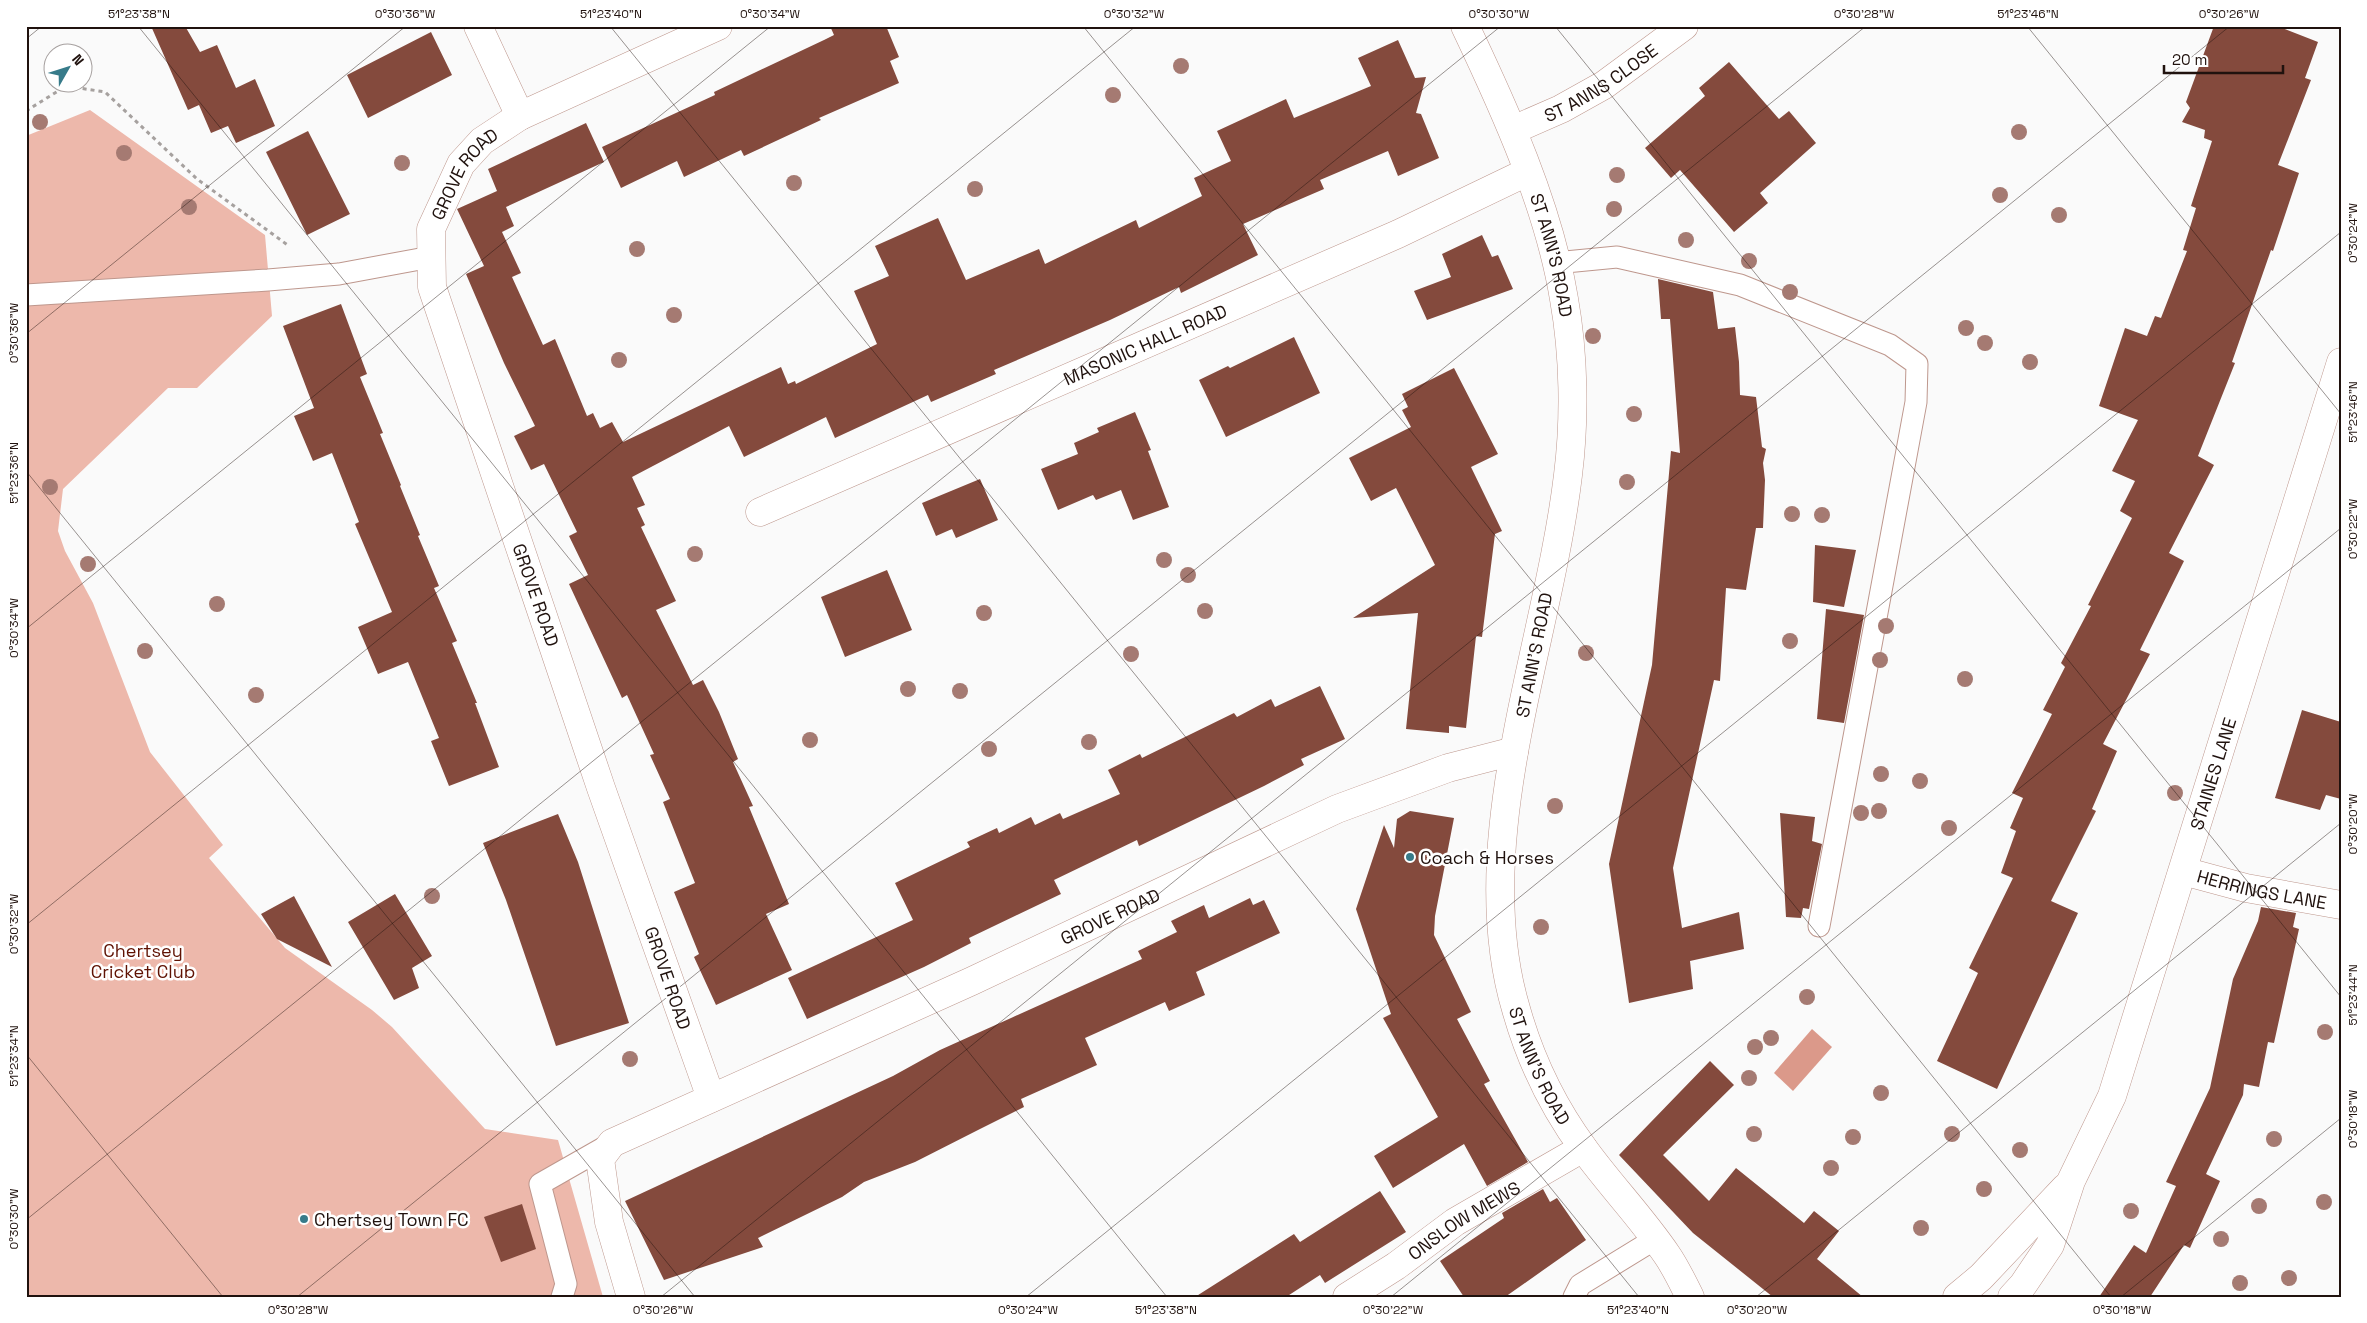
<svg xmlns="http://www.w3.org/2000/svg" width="2367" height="1323" viewBox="0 0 2367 1323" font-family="'Space Grotesk',sans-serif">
<rect width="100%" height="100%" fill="#fafafa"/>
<!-- green -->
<path fill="#edb8ab" d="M 90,110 L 265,235 L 272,316 L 197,388 L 168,388 L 63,489 L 58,531 L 65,551 L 93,603 L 150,752 L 223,845 L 209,858 L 285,948 L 372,1010 L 392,1027 L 485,1129 L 558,1140 L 603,1297 L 26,1297 L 26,136 Z"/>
<!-- water -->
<path fill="#db998a" d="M 1812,1029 L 1832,1047 L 1793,1091 L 1774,1073 Z"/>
<!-- building -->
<path fill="#844a3d" d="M 151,26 L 185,26 L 200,52 L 217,45 L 236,88 L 255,79 L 275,126 L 236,143 L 228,126 L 211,133 L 199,105 L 188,110 Z
M 830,26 L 886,26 L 899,57 L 890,61 L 899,83 L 819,118 L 821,120 L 744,156 L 741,150 L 684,177 L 677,161 L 621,188 L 602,147 L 715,95 L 714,92 L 824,40 L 834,35 Z
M 2214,26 L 2277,26 L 2318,42 L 2305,78 L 2311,80 L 2278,165 L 2299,173 L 2273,251 L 2271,250 L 2232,362 L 2235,363 L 2198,456 L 2214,465 L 2169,553 L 2184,561 L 2140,650 L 2150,654 L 2103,744 L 2117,751 L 2092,809 L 2096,811 L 2051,901 L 2078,913 L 1997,1089 L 1937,1061 L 1978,973 L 1969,968 L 2013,878 L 2001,873 L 2016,831 L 2010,828 L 2023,798 L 2012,793 L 2052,714 L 2043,710 L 2065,667 L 2061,663 L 2091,606 L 2088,605 L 2132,518 L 2120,511 L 2135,481 L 2112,471 L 2138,420 L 2099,406 L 2125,328 L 2147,336 L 2155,316 L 2161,318 L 2187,251 L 2183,250 L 2196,208 L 2191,206 L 2212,141 L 2204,138 L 2205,130 L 2182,122 L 2190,108 L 2186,102 Z
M 431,32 L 452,75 L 368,118 L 347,75 Z
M 1398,40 L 1415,78 L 1426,77 L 1416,113 L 1421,114 L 1439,158 L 1398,176 L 1388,151 L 1320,180 L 1324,189 L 1243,224 L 1258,255 L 1181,293 L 1179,287 L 1110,320 L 994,370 L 996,374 L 931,402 L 928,395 L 835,438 L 826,417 L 744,457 L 729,426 L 632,477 L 645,505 L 637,508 L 645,525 L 641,527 L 676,601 L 656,610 L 693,685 L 703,680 L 719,712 L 738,759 L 733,762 L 753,806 L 749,807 L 789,904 L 766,914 L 792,970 L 716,1005 L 694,957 L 699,954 L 674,892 L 695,883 L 663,802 L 670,799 L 650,755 L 654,754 L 627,695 L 622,698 L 569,584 L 588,575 L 569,536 L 577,532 L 544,464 L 531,470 L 514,436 L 535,426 L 504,363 L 466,274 L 484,266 L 457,209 L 497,191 L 488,169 L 586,123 L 604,162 L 506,207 L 514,226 L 502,232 L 521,273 L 512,277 L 543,345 L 555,339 L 587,416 L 593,413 L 600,428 L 612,422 L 623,442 L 781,367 L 788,384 L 795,381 L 796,384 L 877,344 L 854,291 L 889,276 L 875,246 L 938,218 L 966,280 L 1039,249 L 1045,264 L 1136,220 L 1139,228 L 1202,196 L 1194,178 L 1231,161 L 1217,131 L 1286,99 L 1294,118 L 1371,86 L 1358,58 Z
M 1729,62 L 1779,119 L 1789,111 L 1816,143 L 1760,193 L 1768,203 L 1734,232 L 1680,170 L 1671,178 L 1645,148 L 1705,96 L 1699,88 Z
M 308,131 L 350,214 L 307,235 L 266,152 Z
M 1482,235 L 1492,257 L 1498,255 L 1513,289 L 1427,320 L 1414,291 L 1451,277 L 1442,254 Z
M 1658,279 L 1713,292 L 1718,329 L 1735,327 L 1739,362 L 1740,395 L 1756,397 L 1762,447 L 1766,449 L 1763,463 L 1765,480 L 1763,528 L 1756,528 L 1746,590 L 1726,588 L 1720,681 L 1714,680 L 1673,868 L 1682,928 L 1739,912 L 1744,949 L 1690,961 L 1693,989 L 1629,1003 L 1609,864 L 1652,665 L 1671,451 L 1680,453 L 1670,319 L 1661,319 Z
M 341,304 L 367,374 L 360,377 L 383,433 L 380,434 L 401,485 L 400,486 L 420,535 L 418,536 L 439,586 L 434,588 L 457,641 L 452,643 L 477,703 L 475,703 L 499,767 L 449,786 L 431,741 L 439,738 L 408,662 L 378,674 L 358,627 L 392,612 L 355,524 L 359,522 L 332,453 L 313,461 L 294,416 L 314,408 L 283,326 Z
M 1294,337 L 1320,393 L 1226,437 L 1199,380 L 1228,366 L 1230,368 Z
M 1454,368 L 1498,454 L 1471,467 L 1502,531 L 1495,534 L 1482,637 L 1476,636 L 1466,728 L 1449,726 L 1449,733 L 1406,729 L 1418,613 L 1353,618 L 1435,565 L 1396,488 L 1371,501 L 1349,458 L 1411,427 L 1402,410 L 1408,407 L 1402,394 Z
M 1135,412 L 1151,450 L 1148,451 L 1169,507 L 1133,520 L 1121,490 L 1096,500 L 1093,495 L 1058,510 L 1041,469 L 1078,454 L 1074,443 L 1099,432 L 1097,428 Z
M 980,479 L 998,520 L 956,538 L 952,529 L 936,536 L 922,503 Z
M 1815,545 L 1856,550 L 1844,607 L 1813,602 Z
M 887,570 L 912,630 L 845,657 L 821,597 Z
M 1826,609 L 1864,615 L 1844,723 L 1817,719 Z
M 1320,686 L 1345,739 L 1301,759 L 1304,765 L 1264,786 L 1139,846 L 1137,840 L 1054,880 L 1061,894 L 969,938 L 971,943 L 924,967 L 807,1019 L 788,978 L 913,920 L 895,883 L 970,847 L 967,842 L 997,828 L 999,833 L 1031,817 L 1035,825 L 1060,813 L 1063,819 L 1120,794 L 1108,770 L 1140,754 L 1142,758 L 1234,713 L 1237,717 L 1271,699 L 1275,707 Z
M 2302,710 L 2341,722 L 2341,799 L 2326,795 L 2320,810 L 2275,798 Z
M 1410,811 L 1454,818 L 1435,916 L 1434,935 L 1471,1012 L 1457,1019 L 1490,1081 L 1484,1084 L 1528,1162 L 1487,1186 L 1464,1144 L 1393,1188 L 1374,1156 L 1438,1117 L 1383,1018 L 1391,1014 L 1356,909 L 1384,825 L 1394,848 L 1397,819 Z
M 1780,813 L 1815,817 L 1812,841 L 1822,844 L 1809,909 L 1803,908 L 1801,918 L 1786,917 Z
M 558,814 L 578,862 L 629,1023 L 556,1046 L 506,900 L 483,843 Z
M 395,894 L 432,956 L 412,968 L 419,988 L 394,1000 L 348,922 Z
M 294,896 L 332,967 L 277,939 L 261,914 Z
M 1250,898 L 1253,905 L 1264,900 L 1280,933 L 1196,972 L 1205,995 L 1169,1011 L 1165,1002 L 1085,1038 L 1097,1065 L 1021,1099 L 1024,1107 L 980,1129 L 915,1162 L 864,1182 L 842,1197 L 758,1238 L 763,1247 L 664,1280 L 625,1201 L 893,1076 L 940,1050 L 1142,959 L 1138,951 L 1177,932 L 1171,921 L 1204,905 L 1209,918 Z
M 2261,907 L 2296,913 L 2293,927 L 2299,929 L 2274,1043 L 2268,1042 L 2259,1087 L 2244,1084 L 2243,1095 L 2206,1174 L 2220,1181 L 2190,1248 L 2184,1245 L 2150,1297 L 2099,1297 L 2134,1245 L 2146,1253 L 2176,1186 L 2166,1182 L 2210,1088 L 2233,979 L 2258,921 Z
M 1710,1061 L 1734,1085 L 1663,1155 L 1709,1201 L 1736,1168 L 1804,1223 L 1814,1211 L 1839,1231 L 1817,1259 L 1863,1297 L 1773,1297 L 1693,1233 L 1619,1155 Z
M 1543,1189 L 1550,1202 L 1557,1198 L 1586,1240 L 1505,1297 L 1464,1297 L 1440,1261 L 1504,1218 L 1502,1213 Z
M 1380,1191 L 1406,1232 L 1325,1283 L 1320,1275 L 1286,1297 L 1195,1297 L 1294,1234 L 1300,1242 Z
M 522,1204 L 536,1249 L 501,1262 L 484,1217 Z"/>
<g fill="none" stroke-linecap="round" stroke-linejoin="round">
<!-- service casing -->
<g stroke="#be978d" stroke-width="23">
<path id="service" d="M 1555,263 L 1617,257 L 1740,285 L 1890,345 L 1917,364 L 1916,402 L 1819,926
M 26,295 L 268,280 L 339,274 L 431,257
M 562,1297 L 566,1284 L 540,1184 L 612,1143
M 1574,1297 L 1580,1285 L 1655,1239"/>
</g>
<!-- minor casing -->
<g stroke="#be978d" stroke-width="29">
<g id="minor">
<path d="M 478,26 L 520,116"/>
<path id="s1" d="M 1513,130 L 1561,109 L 1604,85 L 1684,26"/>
<path id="s2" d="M 760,512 L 1398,234 L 1527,172"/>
<path id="s3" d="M 2183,871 L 2246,888 L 2341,905"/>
<path id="s4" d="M 711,1098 L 601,788 L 432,287 L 431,229 L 461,164 L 482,141 L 520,116 L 718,26"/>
<path id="s5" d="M 631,1297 L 609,1222 L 600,1159 L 612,1143 L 972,981 L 1337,809 L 1448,768 L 1514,751"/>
<path id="s6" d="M 1347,1297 L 1396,1266 L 1455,1222 L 1583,1148"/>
<path d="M 1957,1297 L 1981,1277 L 2065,1188"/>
<path id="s7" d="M 2012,1297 L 2023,1285 L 2050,1245 L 2071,1181 L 2112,1096 L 2341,362"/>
</g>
</g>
<!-- secondary casing -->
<g stroke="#be978d" stroke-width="29">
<g id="secondary">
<path id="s8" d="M 1465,26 C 1505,110 1549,207 1564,299 C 1574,355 1575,419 1568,475 C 1548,644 1466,841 1516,1009 C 1530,1059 1553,1107 1584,1149 C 1610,1185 1642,1218 1667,1255 C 1676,1268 1683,1283 1690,1297"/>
</g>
</g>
<!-- path -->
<path stroke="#a6a19f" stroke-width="3" stroke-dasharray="4 4" stroke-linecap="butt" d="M 26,111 L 66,86 L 105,92 L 197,179 L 289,246"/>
<!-- service -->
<use href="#service" stroke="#fff" stroke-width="21"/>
<!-- minor -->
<use href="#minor" stroke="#fff" stroke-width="28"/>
<!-- secondary -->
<use href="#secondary" stroke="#fff" stroke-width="28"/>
</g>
<!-- trees -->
<g fill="#a57a72">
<circle cx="1181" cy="66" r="8"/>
<circle cx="1113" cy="95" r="8"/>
<circle cx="40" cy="122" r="8"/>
<circle cx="2019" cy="132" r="8"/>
<circle cx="124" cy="153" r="8"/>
<circle cx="402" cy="163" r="8"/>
<circle cx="1617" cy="175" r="8"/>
<circle cx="794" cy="183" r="8"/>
<circle cx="975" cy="189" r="8"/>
<circle cx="2000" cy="195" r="8"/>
<circle cx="189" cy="207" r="8"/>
<circle cx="1614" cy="209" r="8"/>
<circle cx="2059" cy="215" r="8"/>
<circle cx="1686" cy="240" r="8"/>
<circle cx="637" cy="249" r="8"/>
<circle cx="1749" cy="261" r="8"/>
<circle cx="1790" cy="292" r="8"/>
<circle cx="674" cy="315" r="8"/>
<circle cx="1966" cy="328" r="8"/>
<circle cx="1593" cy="336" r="8"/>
<circle cx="1985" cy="343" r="8"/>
<circle cx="619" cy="360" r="8"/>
<circle cx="2030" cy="362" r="8"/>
<circle cx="1634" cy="414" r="8"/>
<circle cx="1627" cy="482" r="8"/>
<circle cx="50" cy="487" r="8"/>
<circle cx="1792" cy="514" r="8"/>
<circle cx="1822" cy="515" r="8"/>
<circle cx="695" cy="554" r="8"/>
<circle cx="1164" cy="560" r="8"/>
<circle cx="88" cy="564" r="8"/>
<circle cx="1188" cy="575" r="8"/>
<circle cx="217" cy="604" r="8"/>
<circle cx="1205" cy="611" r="8"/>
<circle cx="984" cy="613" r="8"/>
<circle cx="1886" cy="626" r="8"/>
<circle cx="1790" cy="641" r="8"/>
<circle cx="145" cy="651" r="8"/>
<circle cx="1586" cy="653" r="8"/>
<circle cx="1131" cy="654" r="8"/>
<circle cx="1880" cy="660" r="8"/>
<circle cx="1965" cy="679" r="8"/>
<circle cx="908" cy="689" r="8"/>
<circle cx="960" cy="691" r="8"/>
<circle cx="256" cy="695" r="8"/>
<circle cx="810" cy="740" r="8"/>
<circle cx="1089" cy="742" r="8"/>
<circle cx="989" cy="749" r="8"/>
<circle cx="1881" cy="774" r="8"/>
<circle cx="1920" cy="781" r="8"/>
<circle cx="2175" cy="793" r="8"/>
<circle cx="1555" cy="806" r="8"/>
<circle cx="1879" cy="811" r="8"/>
<circle cx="1861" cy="813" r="8"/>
<circle cx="1949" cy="828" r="8"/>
<circle cx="432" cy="896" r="8"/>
<circle cx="1541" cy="927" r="8"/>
<circle cx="1807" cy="997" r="8"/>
<circle cx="2325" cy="1032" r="8"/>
<circle cx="1771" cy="1038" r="8"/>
<circle cx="1755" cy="1047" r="8"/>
<circle cx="630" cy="1059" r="8"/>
<circle cx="1749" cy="1078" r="8"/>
<circle cx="1881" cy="1093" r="8"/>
<circle cx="1754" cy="1134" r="8"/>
<circle cx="1952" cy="1134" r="8"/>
<circle cx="1853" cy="1137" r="8"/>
<circle cx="2274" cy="1139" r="8"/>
<circle cx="2020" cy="1150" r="8"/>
<circle cx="1831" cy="1168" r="8"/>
<circle cx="1984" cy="1189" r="8"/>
<circle cx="2324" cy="1202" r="8"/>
<circle cx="2259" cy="1206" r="8"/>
<circle cx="2131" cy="1211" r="8"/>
<circle cx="1921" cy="1228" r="8"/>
<circle cx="2221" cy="1239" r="8"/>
<circle cx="2289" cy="1278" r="8"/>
<circle cx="2240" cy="1283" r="8"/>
</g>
<!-- ticks -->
<path fill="none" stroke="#20120e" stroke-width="1" stroke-opacity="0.45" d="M 138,26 L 1167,1297M 610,26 L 1639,1297M 1083,26 L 2111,1297M 1555,26 L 2341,997M 2027,26 L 2341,414M 26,39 L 42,26M 26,334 L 406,26M 26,471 L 695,1297M 26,629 L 771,26M 26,925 L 1136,26M 26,1054 L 223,1297M 26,1220 L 1501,26M 297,1297 L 1866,26M 661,1297 L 2230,26M 1026,1297 L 2341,232M 1391,1297 L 2341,528M 1756,1297 L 2341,823M 2121,1297 L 2341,1118"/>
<!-- markers -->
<g fill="#377b8a" stroke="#fff" stroke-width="2">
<circle cx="1410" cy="857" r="5"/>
<circle cx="304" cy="1219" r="5"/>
</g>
<g text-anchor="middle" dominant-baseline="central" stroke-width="5" stroke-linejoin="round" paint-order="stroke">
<!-- street labels -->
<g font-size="18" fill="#20120e" stroke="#fff">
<text stroke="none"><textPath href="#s1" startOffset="100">ST ANNS CLOSE</textPath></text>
<text stroke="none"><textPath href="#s4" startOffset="981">GROVE ROAD</textPath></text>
<text stroke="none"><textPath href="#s8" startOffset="246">ST ANN'S ROAD</textPath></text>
<text stroke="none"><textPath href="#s2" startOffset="420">MASONIC HALL ROAD</textPath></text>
<text transform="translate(536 595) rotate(71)">GROVE ROAD</text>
<text transform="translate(1534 655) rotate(-79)">ST ANN'S ROAD</text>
<text stroke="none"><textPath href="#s7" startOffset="564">STAINES LANE</textPath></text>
<text stroke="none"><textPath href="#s3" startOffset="81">HERRINGS LANE</textPath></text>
<text stroke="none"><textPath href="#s5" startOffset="709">GROVE ROAD</textPath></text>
<text transform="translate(668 978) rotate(71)">GROVE ROAD</text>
<text stroke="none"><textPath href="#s8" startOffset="1071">ST ANN'S ROAD</textPath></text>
<text stroke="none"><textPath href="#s6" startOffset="140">ONSLOW MEWS</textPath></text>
</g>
<!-- poi labels -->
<g font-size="18" fill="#20120e" stroke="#fff" text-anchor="start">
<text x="1420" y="857">Coach &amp; Horses</text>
<text x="314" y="1219">Chertsey Town FC</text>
</g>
<!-- park labels -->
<g font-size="18" fill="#5f1203" stroke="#fff">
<text x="143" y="950">Chertsey<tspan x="143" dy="21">Cricket Club</tspan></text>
</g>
</g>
<!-- border -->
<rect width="2367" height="1323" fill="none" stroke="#ffffff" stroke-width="55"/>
<!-- north arrow -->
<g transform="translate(68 68) rotate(51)"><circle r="24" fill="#ffffff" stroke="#a6a09f"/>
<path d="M0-4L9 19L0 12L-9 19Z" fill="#377b8a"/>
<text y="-8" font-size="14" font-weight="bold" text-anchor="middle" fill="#20120e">N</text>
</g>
<!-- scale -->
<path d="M2164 65v8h119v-8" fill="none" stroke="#20120e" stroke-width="2.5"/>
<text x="2172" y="65" font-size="15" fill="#20120e" stroke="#ffffff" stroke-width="4" paint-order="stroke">20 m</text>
<rect x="28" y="28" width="2312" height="1268" fill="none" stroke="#20120e" stroke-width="2"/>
<g font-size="12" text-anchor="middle" fill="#20120e">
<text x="139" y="18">51°23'38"N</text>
<text x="405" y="18">0°30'36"W</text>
<text x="611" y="18">51°23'40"N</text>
<text x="770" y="18">0°30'34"W</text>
<text x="1134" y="18">0°30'32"W</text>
<text x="1499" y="18">0°30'30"W</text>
<text x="1864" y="18">0°30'28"W</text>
<text x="2028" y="18">51°23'46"N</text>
<text x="2229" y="18">0°30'26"W</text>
<text transform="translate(2353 233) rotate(-90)" y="4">0°30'24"W</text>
<text transform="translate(14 333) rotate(-90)" y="4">0°30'36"W</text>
<text transform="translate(2353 412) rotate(-90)" y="4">51°23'46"N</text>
<text transform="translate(14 473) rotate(-90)" y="4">51°23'36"N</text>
<text transform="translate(2353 529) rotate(-90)" y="4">0°30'22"W</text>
<text transform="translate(14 628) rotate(-90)" y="4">0°30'34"W</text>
<text transform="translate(2353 824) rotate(-90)" y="4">0°30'20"W</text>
<text transform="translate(14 924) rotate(-90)" y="4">0°30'32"W</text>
<text transform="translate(2353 995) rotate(-90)" y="4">51°23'44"N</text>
<text transform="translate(14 1056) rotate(-90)" y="4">51°23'34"N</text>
<text transform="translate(2353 1119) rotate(-90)" y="4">0°30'18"W</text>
<text transform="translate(14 1219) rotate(-90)" y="4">0°30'30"W</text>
<text x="298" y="1314">0°30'28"W</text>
<text x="663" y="1314">0°30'26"W</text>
<text x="1028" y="1314">0°30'24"W</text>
<text x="1166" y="1314">51°23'38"N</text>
<text x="1393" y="1314">0°30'22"W</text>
<text x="1638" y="1314">51°23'40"N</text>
<text x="1757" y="1314">0°30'20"W</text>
<text x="2122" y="1314">0°30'18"W</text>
</g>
</svg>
